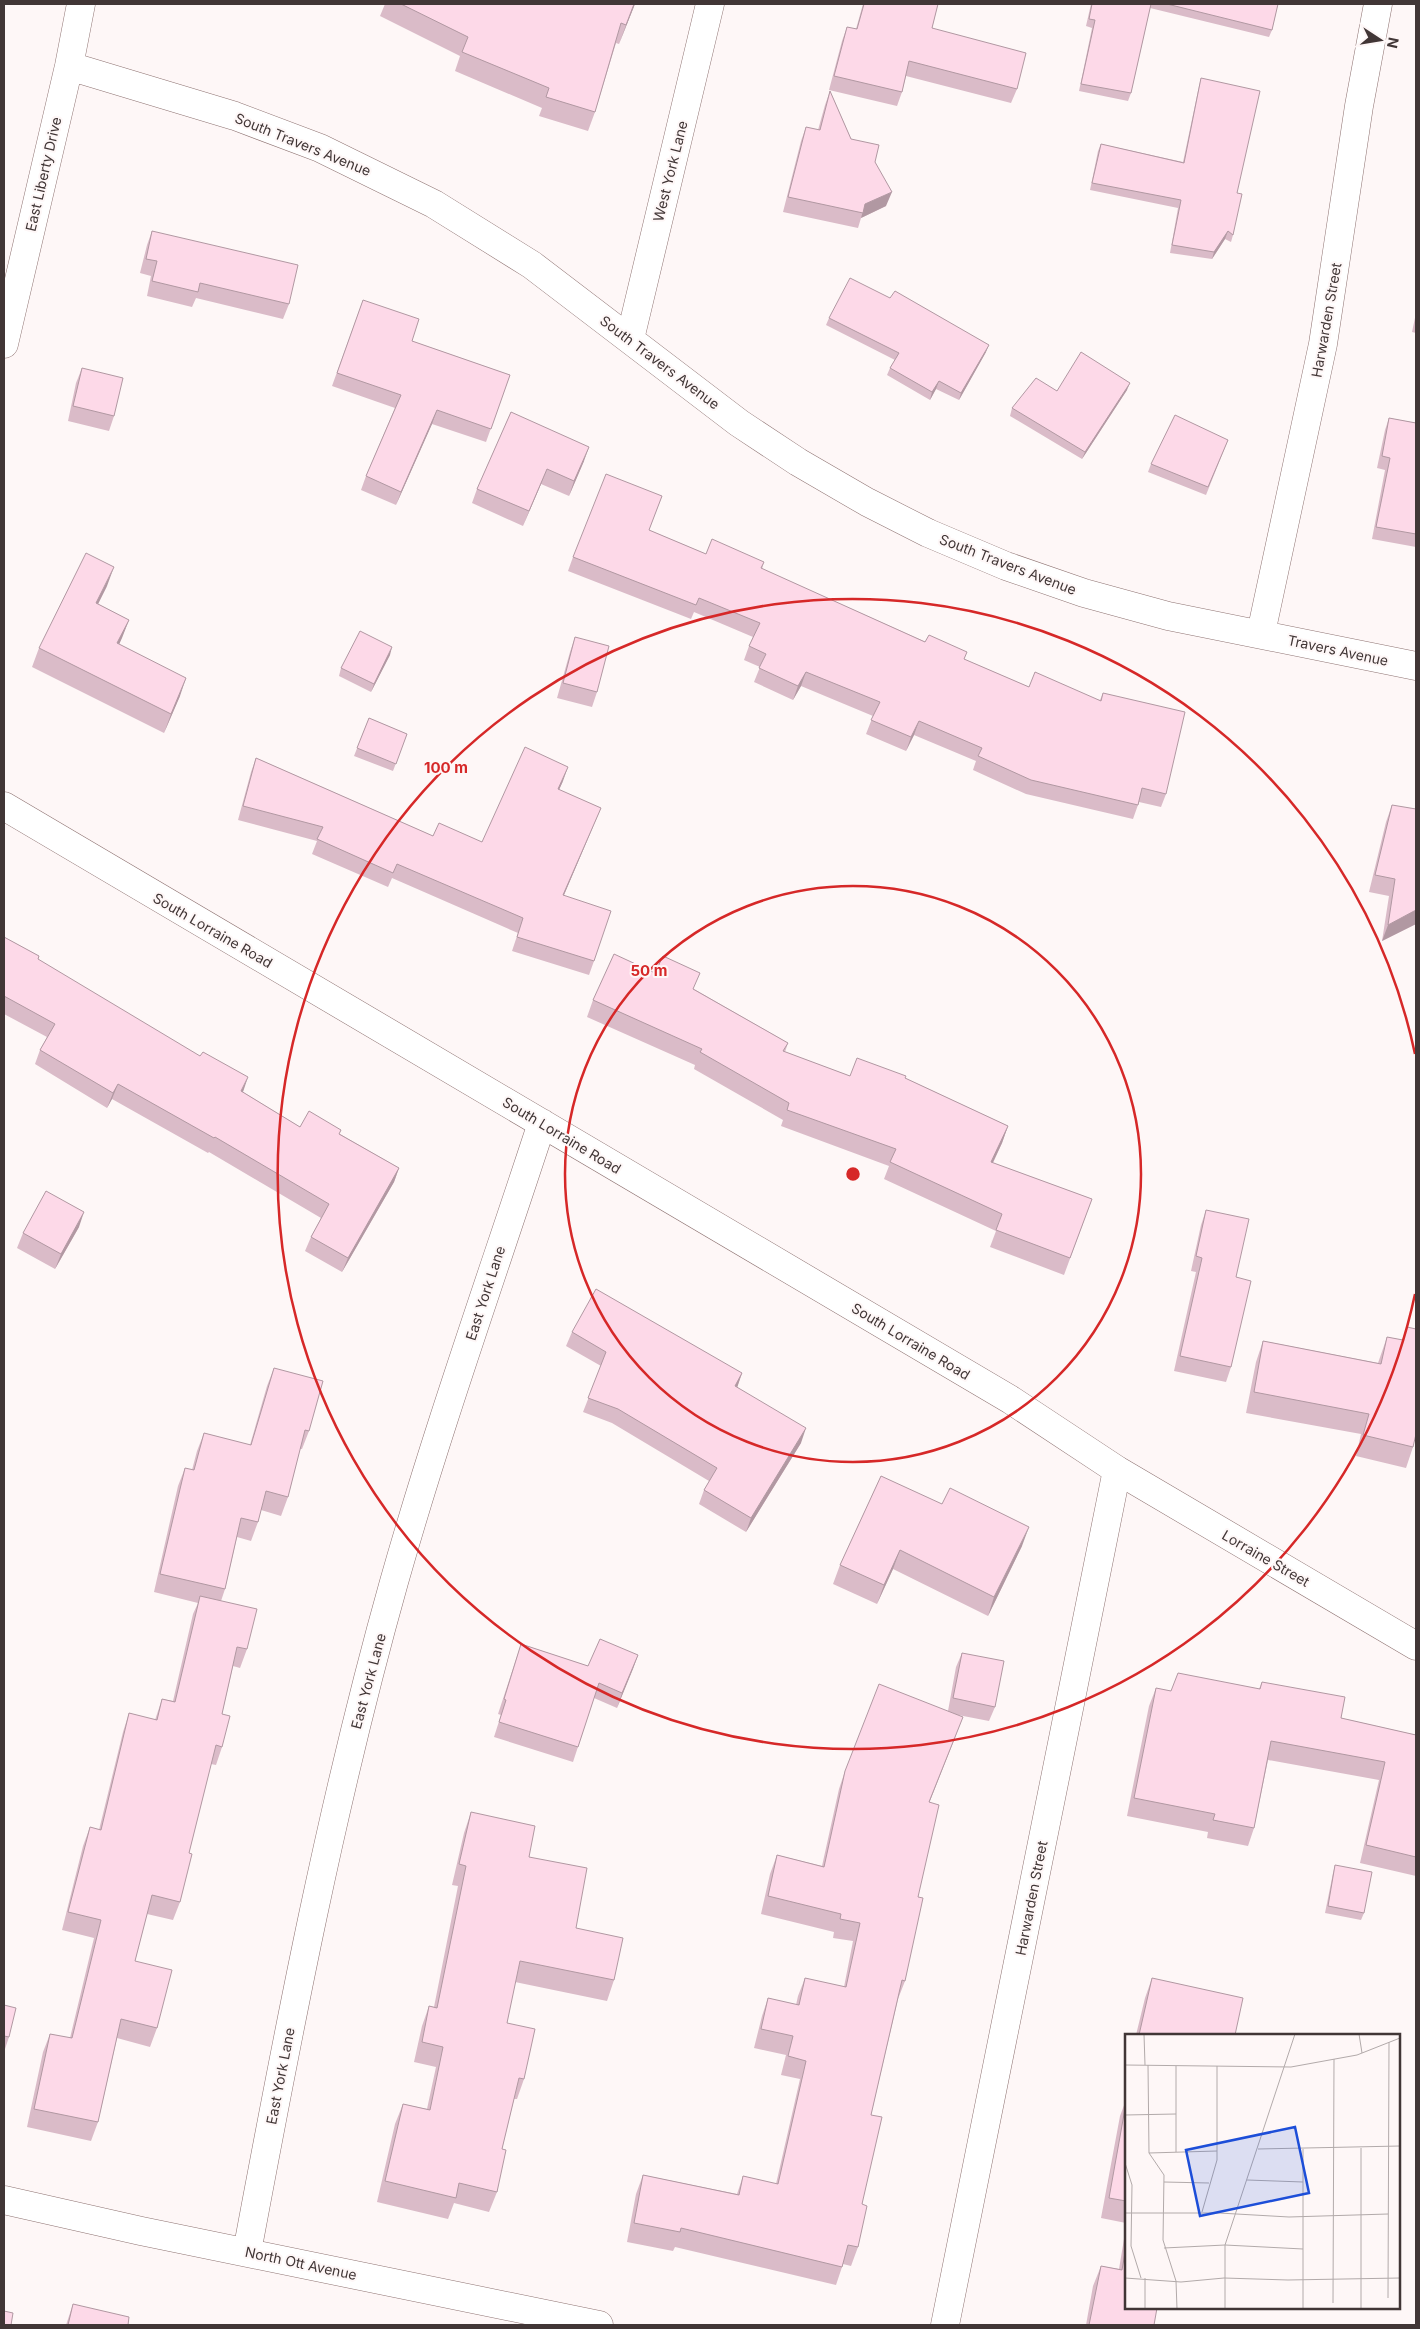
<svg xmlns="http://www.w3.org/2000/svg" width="1420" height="2329" viewBox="0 0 1420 2329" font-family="Inter,sans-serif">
<rect width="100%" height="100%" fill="#fef7f7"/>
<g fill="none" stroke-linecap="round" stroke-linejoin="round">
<!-- minor casing -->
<g stroke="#8f7473" stroke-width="29">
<path id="minor" d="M 69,66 L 235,116 L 320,148 L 434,204 L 532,265 L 739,423 L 798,462 L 867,502 L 928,533 L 1006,566 L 1084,593 L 1168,616 L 1416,666
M 630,339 L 710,4
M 4,344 L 69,66 L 81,4
M 1261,633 L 1323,344 L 1359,106 L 1378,4
M 4,806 L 1011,1400 L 1117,1470 L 1416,1646
M 4,2200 L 141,2231 L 599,2325
M 247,2252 C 289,2027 332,1802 394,1582 C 438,1427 492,1276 542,1123
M 945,2325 L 1117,1470"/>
</g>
<!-- minor -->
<use href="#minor" stroke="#fff" stroke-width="28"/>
</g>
<!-- wall -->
<path fill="#dabbc8" d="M 385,4 L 635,4 L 619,44 L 616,43 L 595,112 L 588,131 L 539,116 L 542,108 L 455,71 L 460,56 L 380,16 Z
M 863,4 L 938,4 L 932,28 L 1017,89 L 1011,103 L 906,76 L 902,92 L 897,106 L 829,90 L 842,41 L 847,27 L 856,29 Z
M 1091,4 L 1278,4 L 1272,30 L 1269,37 L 1150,8 L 1131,93 L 1128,101 L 1079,91 L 1092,28 L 1086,26 Z
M 1201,78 L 1237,193 L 1233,235 L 1231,242 L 1225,239 L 1212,259 L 1170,253 L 1178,208 L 1090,190 L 1098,151 L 1101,144 L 1183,162 L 1199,86 Z
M 830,91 L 851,139 L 875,162 L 886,206 L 861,218 L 858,228 L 783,212 L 801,141 L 806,127 L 818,130 L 825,105 Z
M 152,231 L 289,304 L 283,319 L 196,298 L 192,307 L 147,296 L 151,276 L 140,273 L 147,245 Z
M 363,300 L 412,341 L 510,375 L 486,442 L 432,424 L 396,505 L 361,490 L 366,476 L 395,408 L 332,386 Z
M 1416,313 L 1416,333 L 1412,332 Z
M 829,318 L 986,352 L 959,400 L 936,389 L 930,400 L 887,375 L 890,368 L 895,360 L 826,325 Z
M 82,368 L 114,416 L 109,431 L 68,421 L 76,383 Z
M 1127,390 L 1082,459 L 1010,416 L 1012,408 L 1057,391 Z
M 511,412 L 584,461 L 569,496 L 541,484 L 523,526 L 472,503 L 477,489 Z
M 1389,418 L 1416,423 L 1416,547 L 1372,539 L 1385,470 L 1377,468 L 1385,430 Z
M 1228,440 L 1206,495 L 1148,472 L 1151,464 Z
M 662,496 L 649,530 L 706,554 L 764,562 L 762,569 L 964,659 L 1029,687 L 1100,700 L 1103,693 L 1166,794 L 1161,807 L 1139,802 L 1133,819 L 1026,794 L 973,770 L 976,761 L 914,735 L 906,751 L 866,734 L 873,716 L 801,686 L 793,700 L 754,682 L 760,667 L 744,660 L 749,646 L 753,637 L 694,612 L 691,619 L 568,571 L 573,557 Z
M 107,586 L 98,604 L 129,620 L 119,644 L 180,696 L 164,733 L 32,667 L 39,648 Z
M 575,637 L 597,692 L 592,707 L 557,698 L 570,652 Z
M 390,655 L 371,692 L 339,676 L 341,668 Z
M 369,718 L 407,734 L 393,771 L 354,756 Z
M 256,758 L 433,836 L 482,842 L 563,781 L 559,790 L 601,808 L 595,822 L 564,895 L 594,961 L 589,975 L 512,951 L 518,933 L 392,878 L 388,887 L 312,854 L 317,841 L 238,820 L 251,772 Z
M 1392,805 L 1416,924 L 1382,941 L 1389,896 L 1369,892 L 1386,822 Z
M 4,937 L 39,956 L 38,959 L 243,1092 L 300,1127 L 340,1134 L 399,1168 L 394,1182 L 342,1272 L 305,1251 L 311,1237 L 321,1218 L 209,1152 L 208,1153 L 112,1099 L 107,1108 L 35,1064 L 40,1050 L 47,1037 L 4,1014 Z
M 655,973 L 694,989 L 788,1043 L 785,1052 L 850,1076 L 905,1078 L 1008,1126 L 1002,1143 L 993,1163 L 1092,1199 L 1064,1275 L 990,1247 L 996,1231 L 884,1179 L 889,1166 L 781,1126 L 783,1120 L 694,1069 L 695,1065 L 587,1017 L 593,1000 Z
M 1206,1210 L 1236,1277 L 1231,1367 L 1226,1382 L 1174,1371 L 1196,1272 L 1191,1271 L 1201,1225 Z
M 79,1227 L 55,1269 L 17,1248 L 23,1233 Z
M 1407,1327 L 1413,1447 L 1406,1468 L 1356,1456 L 1361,1434 L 1246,1413 L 1256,1362 L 1263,1341 L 1378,1363 L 1387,1337 L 1402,1340 Z
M 572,1332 L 742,1373 L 737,1387 L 801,1443 L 746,1532 L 699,1504 L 704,1490 L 709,1481 L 612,1423 L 583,1412 L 601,1366 L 566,1346 Z
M 274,1368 L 309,1431 L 302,1449 L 300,1449 L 288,1497 L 281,1516 L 261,1510 L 258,1522 L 251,1541 L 237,1537 L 225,1589 L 221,1601 L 247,1649 L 240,1668 L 233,1666 L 222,1714 L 222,1747 L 216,1765 L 211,1764 L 189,1853 L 180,1902 L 173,1920 L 147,1914 L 135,1961 L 157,2028 L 150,2047 L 117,2038 L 98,2122 L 91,2141 L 27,2127 L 43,2052 L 50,2034 L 70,2038 L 94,1938 L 62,1930 L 83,1846 L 90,1827 L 99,1830 L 123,1732 L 129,1713 L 155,1720 L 162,1699 L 173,1701 L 193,1614 L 198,1603 L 154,1592 L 178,1486 L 185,1468 L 192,1470 L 197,1451 L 204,1433 L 250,1445 L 267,1386 Z
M 881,1476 L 1022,1546 L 988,1616 L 893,1569 L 877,1604 L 833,1584 L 840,1565 Z
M 521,1644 L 588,1666 L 638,1655 L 617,1708 L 594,1698 L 573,1762 L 494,1737 L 501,1715 L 498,1714 Z
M 962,1653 L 995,1707 L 989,1721 L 958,1715 L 956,1735 L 929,1802 L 918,1897 L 905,1981 L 898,1999 L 871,2115 L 858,2247 L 851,2266 L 843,2264 L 836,2285 L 675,2247 L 673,2251 L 627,2242 L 636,2194 L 643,2175 L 737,2194 L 743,2176 L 776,2184 L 800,2079 L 781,2075 L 786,2055 L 754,2048 L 762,2016 L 768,1998 L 796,2005 L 798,1996 L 805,1978 L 844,1987 L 853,1941 L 833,1938 L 834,1932 L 761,1914 L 770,1874 L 777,1855 L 822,1866 L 839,1789 L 845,1771 L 948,1711 L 956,1667 Z
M 1262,1682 L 1341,1718 L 1416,1735 L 1416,1876 L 1360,1863 L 1379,1780 L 1268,1760 L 1254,1828 L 1248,1846 L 1207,1838 L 1208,1832 L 1127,1816 L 1149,1706 L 1156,1688 L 1171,1691 L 1259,1689 Z
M 471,1812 L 529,1857 L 576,1928 L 614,1980 L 607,2001 L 515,1982 L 507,2023 L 524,2079 L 517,2099 L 514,2099 L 502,2149 L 497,2192 L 489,2212 L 454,2203 L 448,2219 L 377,2202 L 395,2124 L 403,2104 L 427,2109 L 436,2067 L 414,2062 L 422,2026 L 429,2006 L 434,2007 L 458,1886 L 452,1885 L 464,1833 Z
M 1335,1865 L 1364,1913 L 1361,1920 L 1325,1913 L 1333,1873 Z
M 1152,1978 L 1235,2035 L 1136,2035 L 1145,1998 Z
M 4,2005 L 9,2037 L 4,2052 Z
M 1126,2100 L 1126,2223 L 1101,2218 L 1120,2116 Z
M 1126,2227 L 1126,2308 L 1154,2325 L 1086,2325 L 1093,2286 L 1101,2266 L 1119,2269 Z
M 73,2304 L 128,2325 L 66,2325 Z"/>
<!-- shaded-wall -->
<path fill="#b198a2" d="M 634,4 L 635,4 L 619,44 L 626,25 Z
M 892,192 L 886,206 L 861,218 L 865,204 Z
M 1228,231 L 1225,239 L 1212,259 L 1214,252 Z
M 989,345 L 986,352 L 959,400 L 961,393 Z
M 939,381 L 936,389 L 930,400 L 932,392 Z
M 1130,383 L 1127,390 L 1082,459 L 1085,452 Z
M 437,410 L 432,424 L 396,505 L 401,492 Z
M 589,447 L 584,461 L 569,496 L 574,481 Z
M 547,469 L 541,484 L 523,526 L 529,511 Z
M 114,567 L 107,586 L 89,622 L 96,603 Z
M 129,620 L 122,638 L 111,662 L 117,643 Z
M 392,647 L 390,655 L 371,692 L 374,684 Z
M 806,672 L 801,686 L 793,700 L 798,686 Z
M 186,678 L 180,696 L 164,733 L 171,714 Z
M 919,721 L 914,735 L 906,751 L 911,737 Z
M 568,767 L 563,781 L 553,803 L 558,789 Z
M 601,808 L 595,822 L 558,909 L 563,895 Z
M 1416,910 L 1416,924 L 1382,941 L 1388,925 Z
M 248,1077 L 243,1092 L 235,1106 L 241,1091 Z
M 118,1084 L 112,1099 L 107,1108 L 113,1093 Z
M 1008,1126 L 1002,1143 L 985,1179 L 991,1162 Z
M 399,1168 L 394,1182 L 342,1272 L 348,1258 Z
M 84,1212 L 79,1227 L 55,1269 L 61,1254 Z
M 742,1373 L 737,1388 L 735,1386 Z
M 806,1428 L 801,1443 L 746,1532 L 751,1518 Z
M 1029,1527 L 1022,1546 L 988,1616 L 994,1597 Z
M 900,1550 L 893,1569 L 877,1604 L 884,1585 Z
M 638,1655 L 633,1669 L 617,1708 L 622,1693 Z
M 963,1717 L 956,1735 L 922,1821 L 929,1802 Z"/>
<!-- building -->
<path fill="#fdd9e8" stroke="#b198a2" d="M 401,4 L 634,4 L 626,25 L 621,23 L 595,112 L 546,97 L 549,88 L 462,52 L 468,37 Z
M 864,4 L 938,4 L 932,28 L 1026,53 L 1017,89 L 909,61 L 902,92 L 834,76 L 847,27 L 857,29 Z
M 1092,4 L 1151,4 L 1131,93 L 1081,84 L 1095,20 L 1089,19 Z
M 1167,4 L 1278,4 L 1272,30 Z
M 1201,78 L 1260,91 L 1237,193 L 1242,194 L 1233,235 L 1228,231 L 1214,252 L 1172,245 L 1181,200 L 1092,183 L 1101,144 L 1184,163 Z
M 830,91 L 851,139 L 879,145 L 875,162 L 892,192 L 865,204 L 863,213 L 788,197 L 806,127 L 820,130 Z
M 152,231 L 298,265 L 289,304 L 200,283 L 198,292 L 152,281 L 157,261 L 146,259 Z
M 850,278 L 890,298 L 895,291 L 989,345 L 961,393 L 939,381 L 932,392 L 890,368 L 899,353 L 829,318 Z
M 363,300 L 419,319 L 412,341 L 510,375 L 491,429 L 437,410 L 401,492 L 366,476 L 401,395 L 337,373 Z
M 1081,352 L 1130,383 L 1085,452 L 1012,408 L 1036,378 L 1057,391 Z
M 82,368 L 123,378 L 114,416 L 73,406 Z
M 511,412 L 589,447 L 574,481 L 547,469 L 529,511 L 477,489 Z
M 1175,415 L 1228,440 L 1208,487 L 1151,464 Z
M 1389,418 L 1416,423 L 1416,534 L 1376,527 L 1390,458 L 1382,456 Z
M 606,474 L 662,496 L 649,530 L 706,554 L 712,539 L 764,562 L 761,568 L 925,642 L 929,635 L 967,652 L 964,659 L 1029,687 L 1035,672 L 1101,701 L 1103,693 L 1185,712 L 1166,794 L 1142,788 L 1138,805 L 1031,780 L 978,756 L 982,748 L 919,721 L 911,737 L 871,720 L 880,702 L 806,672 L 798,686 L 759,668 L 766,654 L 749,646 L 760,623 L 699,598 L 696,605 L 573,557 Z
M 86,553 L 114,567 L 96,603 L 129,620 L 117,643 L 186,678 L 171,714 L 39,648 Z
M 360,631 L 392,647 L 374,684 L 341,668 Z
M 575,637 L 609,646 L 597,692 L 563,683 Z
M 369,718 L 407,734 L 396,764 L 357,748 Z
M 525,747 L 568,767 L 558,789 L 601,808 L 563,895 L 611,911 L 594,961 L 517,937 L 523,918 L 397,864 L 393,873 L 317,839 L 323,827 L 243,806 L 256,758 L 433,836 L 439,823 L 482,842 Z
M 1392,805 L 1416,809 L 1416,910 L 1388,925 L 1395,879 L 1375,875 Z
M 4,937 L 39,956 L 38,959 L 200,1056 L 203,1052 L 248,1077 L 241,1091 L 300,1127 L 309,1111 L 341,1130 L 339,1134 L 399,1168 L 348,1258 L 311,1237 L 329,1204 L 215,1137 L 214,1138 L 118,1084 L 113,1093 L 40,1050 L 55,1024 L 4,996 Z
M 614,954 L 655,973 L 663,956 L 700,973 L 693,989 L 788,1043 L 783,1051 L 850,1076 L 857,1058 L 906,1076 L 905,1078 L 1008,1126 L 991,1162 L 1092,1199 L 1070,1258 L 996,1230 L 1002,1214 L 890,1162 L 896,1149 L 787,1110 L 789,1103 L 700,1052 L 702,1049 L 593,1000 Z
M 46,1191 L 84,1212 L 61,1254 L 23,1233 Z
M 1206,1210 L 1249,1219 L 1236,1277 L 1251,1281 L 1231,1367 L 1180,1356 L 1202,1258 L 1196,1256 Z
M 596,1289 L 742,1373 L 735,1386 L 806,1428 L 751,1518 L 704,1490 L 717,1468 L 618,1409 L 588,1398 L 606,1352 L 572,1332 Z
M 1407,1327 L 1416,1329 L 1416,1434 L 1413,1447 L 1363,1435 L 1369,1414 L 1254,1392 L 1263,1341 L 1381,1364 L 1387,1337 L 1403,1340 Z
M 274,1368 L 323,1381 L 309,1431 L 305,1430 L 288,1497 L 266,1491 L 258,1522 L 241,1518 L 225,1589 L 160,1574 L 185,1468 L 194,1470 L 204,1433 L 251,1445 Z
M 881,1476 L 942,1504 L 950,1488 L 1029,1527 L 994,1597 L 900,1550 L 884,1585 L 840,1565 Z
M 200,1596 L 257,1609 L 247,1649 L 237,1647 L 222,1714 L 230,1716 L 222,1747 L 216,1745 L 189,1853 L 192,1854 L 180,1902 L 152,1895 L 135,1961 L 172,1970 L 157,2028 L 121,2019 L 98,2122 L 34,2109 L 50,2034 L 72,2038 L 101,1920 L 68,1912 L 90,1827 L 101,1830 L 129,1713 L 157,1720 L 162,1699 L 175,1702 Z
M 600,1639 L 638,1655 L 622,1693 L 599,1683 L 578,1747 L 499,1722 L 506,1700 L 504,1699 L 521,1644 L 588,1666 Z
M 962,1653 L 1004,1661 L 995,1707 L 953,1698 Z
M 1178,1673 L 1260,1689 L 1262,1682 L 1345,1697 L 1341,1718 L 1416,1735 L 1416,1857 L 1366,1845 L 1385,1762 L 1271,1741 L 1254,1828 L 1213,1820 L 1215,1814 L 1134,1798 L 1156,1688 L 1171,1691 Z
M 879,1684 L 963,1717 L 929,1802 L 939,1805 L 918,1897 L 923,1898 L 905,1981 L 902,1980 L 871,2115 L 882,2117 L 862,2204 L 867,2206 L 858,2247 L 848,2245 L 842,2267 L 681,2228 L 680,2232 L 634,2223 L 643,2175 L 739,2195 L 743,2176 L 778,2184 L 806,2061 L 788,2056 L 793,2036 L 761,2029 L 768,1998 L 799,2005 L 805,1978 L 846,1987 L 860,1923 L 840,1919 L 841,1914 L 768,1896 L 777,1855 L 824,1867 L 845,1771 Z
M 471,1812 L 535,1826 L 529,1857 L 587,1868 L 576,1928 L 623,1938 L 614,1980 L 520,1961 L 507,2023 L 535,2029 L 524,2079 L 519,2078 L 502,2149 L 506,2150 L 497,2192 L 459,2183 L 456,2198 L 385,2181 L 403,2104 L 430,2110 L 443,2047 L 422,2042 L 429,2006 L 437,2008 L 466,1866 L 459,1864 Z
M 1335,1865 L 1372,1872 L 1364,1913 L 1328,1906 Z
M 1152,1978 L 1243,1998 L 1235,2035 L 1139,2035 Z
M 4,2005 L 16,2008 L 9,2037 L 4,2036 Z
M 1126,2103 L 1126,2201 L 1109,2198 Z
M 1126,2247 L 1126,2308 L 1157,2308 L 1154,2325 L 1089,2325 L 1101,2266 L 1122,2270 Z
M 73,2304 L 129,2317 L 128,2325 L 68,2325 Z
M 4,2311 L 13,2313 L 11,2325 L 4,2325 Z"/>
<!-- distance rings -->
<g fill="none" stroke="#d62828" stroke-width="2.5">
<circle cx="853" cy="1174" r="288"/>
<path d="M1415 1294A575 575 0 1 1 1415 1054"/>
</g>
<g text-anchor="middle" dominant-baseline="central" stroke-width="4" stroke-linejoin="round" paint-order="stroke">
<!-- street labels -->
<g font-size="14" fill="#413636" stroke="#fef7f7">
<text transform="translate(303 144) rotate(22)">South Travers Avenue</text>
<text transform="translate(670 171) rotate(-76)">West York Lane</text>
<text transform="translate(43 174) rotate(-77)">East Liberty Drive</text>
<text transform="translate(1326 320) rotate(-80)">Harwarden Street</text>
<text transform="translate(660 362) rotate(37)">South Travers Avenue</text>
<text transform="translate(1008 564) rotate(21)">South Travers Avenue</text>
<text transform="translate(1338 650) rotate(12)">Travers Avenue</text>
<text transform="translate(213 930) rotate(30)">South Lorraine Road</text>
<text transform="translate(562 1135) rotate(31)">South Lorraine Road</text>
<text transform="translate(485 1293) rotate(-72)">East York Lane</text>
<text transform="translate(911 1341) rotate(31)">South Lorraine Road</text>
<text transform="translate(1266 1558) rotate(30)">Lorraine Street</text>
<text transform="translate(368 1681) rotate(-75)">East York Lane</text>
<text transform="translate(1031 1898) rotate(-79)">Harwarden Street</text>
<text transform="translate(280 2076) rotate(-79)">East York Lane</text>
<text transform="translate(301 2263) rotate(12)">North Ott Avenue</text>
</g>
</g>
<!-- overview -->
<g transform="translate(1125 2034)">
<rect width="275" height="275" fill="#fef7f7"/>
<path fill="none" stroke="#b2aaaa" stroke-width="1" d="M 19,0 L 20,31M 234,0 L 237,19M 0,31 L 166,33 L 232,21 L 275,4M 23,31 L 24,119M 51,32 L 51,118M 0,81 L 51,80M 133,115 L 275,112M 178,115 L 178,275M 24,119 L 39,141 L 38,206 L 51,247 L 52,275M 24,119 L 92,117M 0,129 L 7,151 L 6,212 L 16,244M 122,146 L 178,148M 39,148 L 84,149M 77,178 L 92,126 L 92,32M 0,179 L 94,179 L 164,183 L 263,180M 39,214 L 100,211 L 178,215M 0,244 L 56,248 L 99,244 L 163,246 L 275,244M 20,244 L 20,275M 263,264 L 264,8M 208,269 L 209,25M 100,275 L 100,211 L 170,0M 236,275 L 236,114"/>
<path fill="#1d4ed8" fill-opacity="0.15" stroke="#1d4ed8" stroke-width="2.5" d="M 170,93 L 184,159 L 75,182 L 61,116 Z"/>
<rect width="275" height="275" fill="none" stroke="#413636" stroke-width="2.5"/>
</g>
<circle cx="853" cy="1174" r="8" fill="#d62828" stroke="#fef7f7" stroke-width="2.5"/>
<g font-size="15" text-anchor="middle" font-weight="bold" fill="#d62828" stroke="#fef7f7" stroke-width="4" stroke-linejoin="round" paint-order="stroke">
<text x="446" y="773">100 m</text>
<text x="649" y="976">50 m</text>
</g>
<!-- border -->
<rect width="1420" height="2329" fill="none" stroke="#413636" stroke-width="10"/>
<!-- north arrow -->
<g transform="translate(1380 40) rotate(102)" stroke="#fef7f7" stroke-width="4" paint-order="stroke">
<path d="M0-4L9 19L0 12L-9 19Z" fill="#413636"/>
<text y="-8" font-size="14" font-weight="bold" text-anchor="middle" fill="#413636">N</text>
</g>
</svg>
